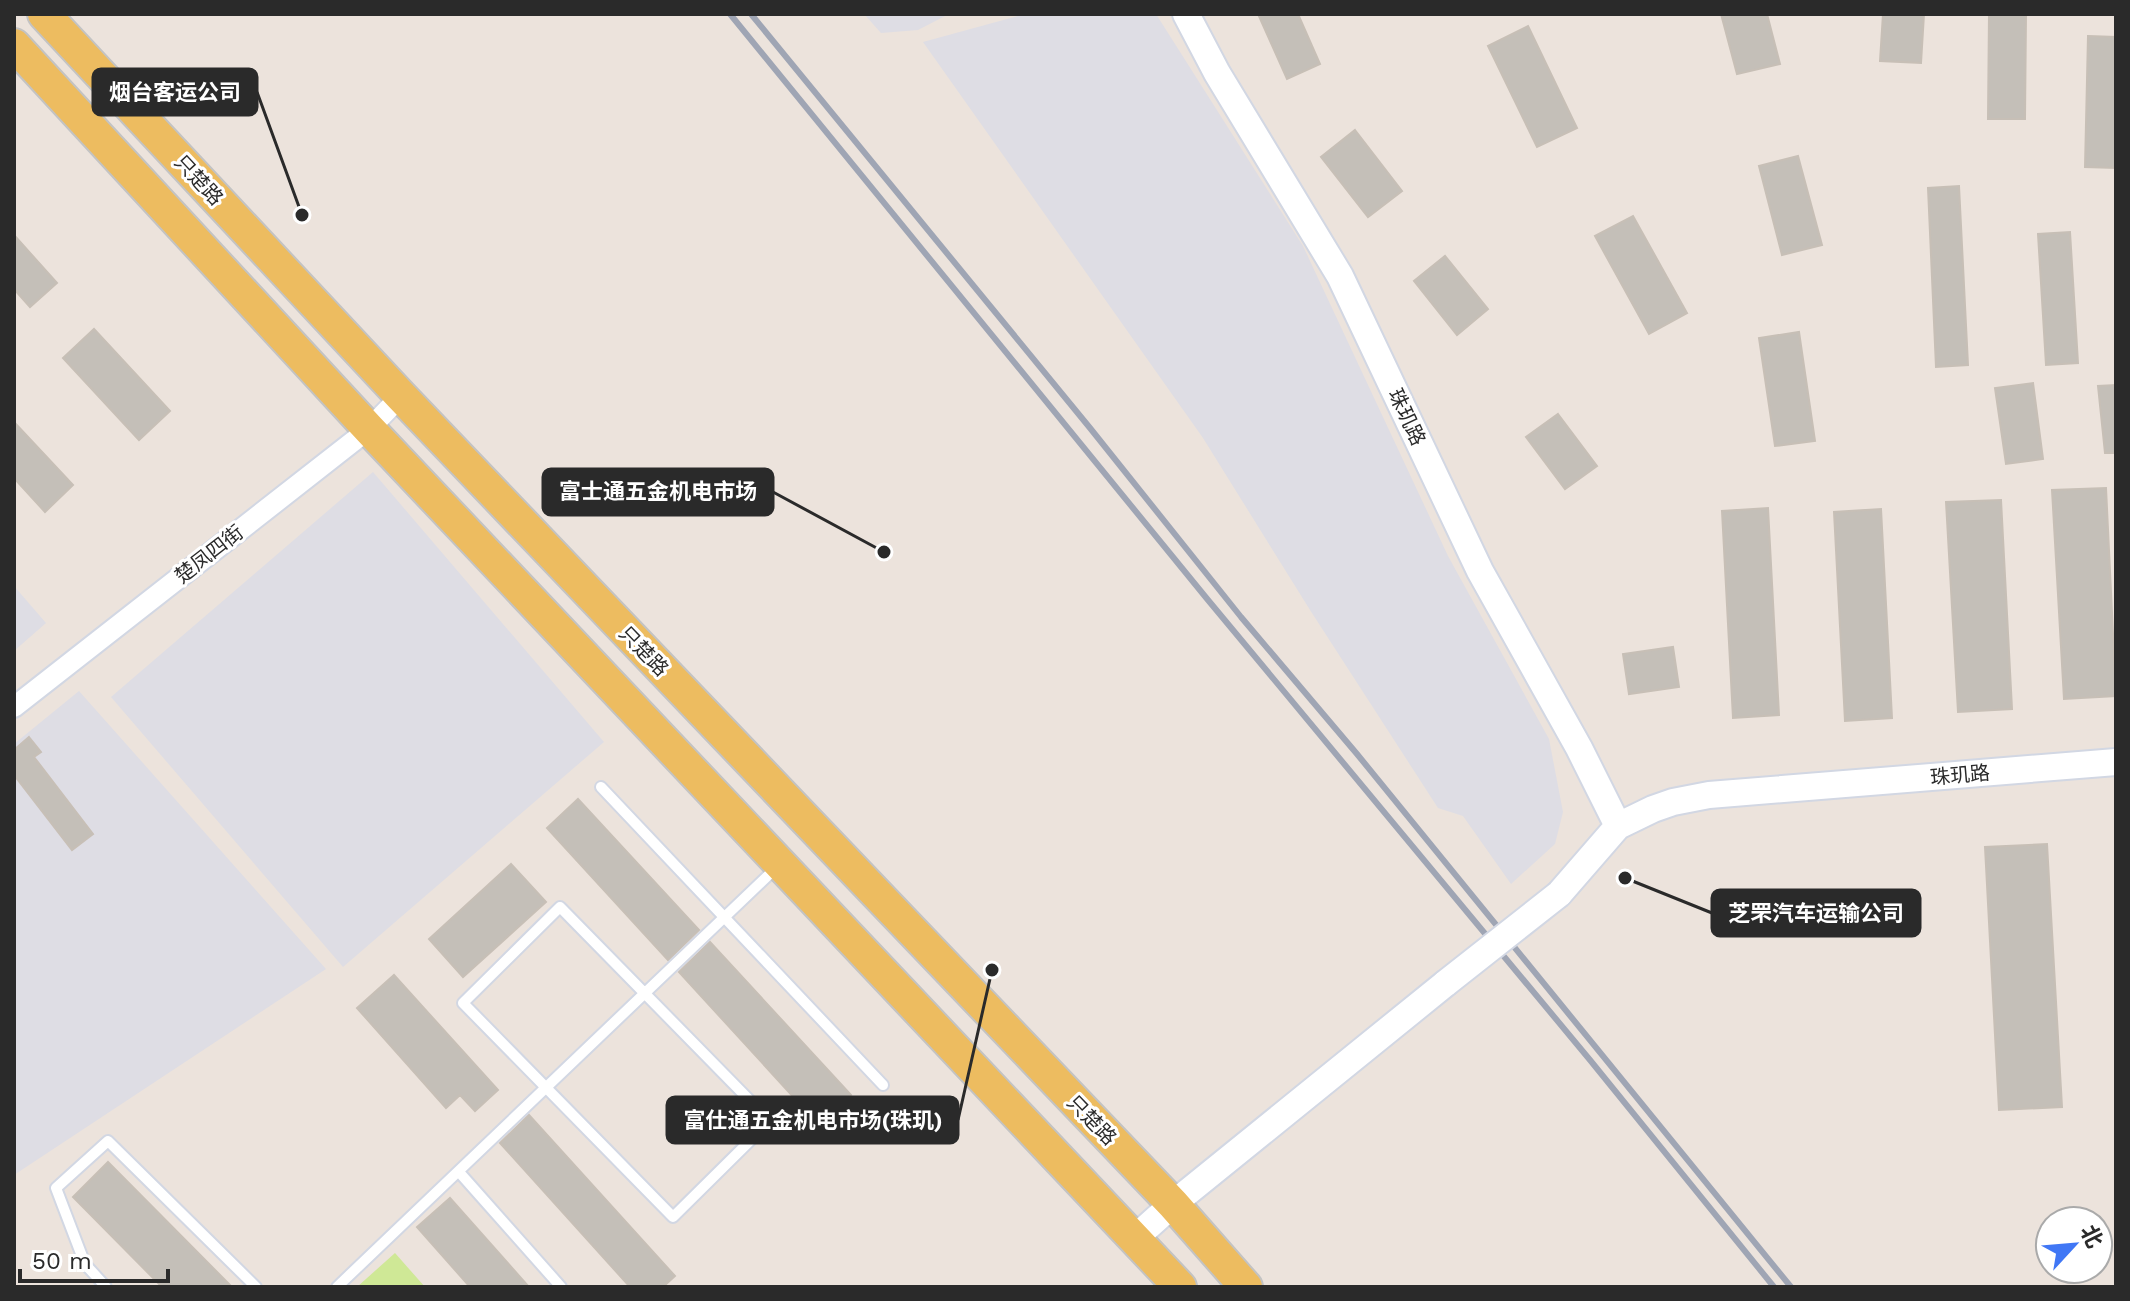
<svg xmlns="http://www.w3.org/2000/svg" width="2130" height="1301" viewBox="0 0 2130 1301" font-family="'Work Sans','Noto Sans SC',sans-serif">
<rect width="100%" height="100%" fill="#ece3dc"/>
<!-- industrial -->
<path fill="#dedde4" d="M 864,14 L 949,14 L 918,30 L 881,33 Z
M 1025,14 L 1156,14 L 1303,246 L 1448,556 L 1549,739 L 1563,812 L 1555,844 L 1511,884 L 1463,816 L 1438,808 L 1310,610 L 1203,438 L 923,42 Z
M 373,472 L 604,742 L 343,967 L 111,697 Z
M 14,586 L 46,623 L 14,651 Z
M 79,691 L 326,969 L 14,1175 L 14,744 Z"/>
<!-- pitch -->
<path fill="#cfe896" d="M 395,1253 L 425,1287 L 357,1287 Z"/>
<!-- building -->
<path fill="#c4bfb8" stroke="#c7bfb6" stroke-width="2" d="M 1258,14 L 1298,14 L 1320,64 L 1287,79 Z
M 1721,14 L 1767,14 L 1780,64 L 1737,74 Z
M 1883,14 L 1924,14 L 1921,63 L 1880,61 Z
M 1989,14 L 2026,14 L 2025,119 L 1988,119 Z
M 1528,26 L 1577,128 L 1537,147 L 1488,46 Z
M 2088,36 L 2116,37 L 2116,168 L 2085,167 Z
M 1355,130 L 1402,191 L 1368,217 L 1321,157 Z
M 1798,156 L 1822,245 L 1782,255 L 1759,166 Z
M 1959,186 L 1968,365 L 1936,367 L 1928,188 Z
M 1633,216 L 1687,313 L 1649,334 L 1595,236 Z
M 2070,232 L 2078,363 L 2046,365 L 2038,234 Z
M 14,235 L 57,283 L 30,307 L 14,289 Z
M 1445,256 L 1488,309 L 1457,335 L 1414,281 Z
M 94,329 L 170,411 L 139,440 L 63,358 Z
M 1799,332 L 1815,441 L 1775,446 L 1759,338 Z
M 2033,383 L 2043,459 L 2006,464 L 1995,388 Z
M 2116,385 L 2116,453 L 2105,453 L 2098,386 Z
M 1558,414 L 1597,466 L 1565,489 L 1526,437 Z
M 14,422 L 73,485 L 45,512 L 14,478 Z
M 2106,488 L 2116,696 L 2064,699 L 2052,490 Z
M 2001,500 L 2012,709 L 1958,712 L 1946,502 Z
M 1768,508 L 1779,715 L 1733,718 L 1722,511 Z
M 1881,509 L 1892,718 L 1845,721 L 1834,512 Z
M 1673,647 L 1679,687 L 1629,694 L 1623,654 Z
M 29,737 L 41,752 L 34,757 L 93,834 L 72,850 L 14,775 L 14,750 Z
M 578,799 L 699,930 L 668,960 L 547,828 Z
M 2047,844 L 2062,1107 L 1999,1110 L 1985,847 Z
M 511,864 L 546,902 L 463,977 L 429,939 Z
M 710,942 L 851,1095 L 819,1125 L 679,972 Z
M 394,975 L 498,1090 L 475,1111 L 460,1095 L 446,1108 L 357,1008 Z
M 529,1115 L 675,1276 L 663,1287 L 630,1287 L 500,1143 Z
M 108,1162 L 232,1287 L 162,1287 L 73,1197 Z
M 450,1198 L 529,1287 L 470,1287 L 417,1227 Z"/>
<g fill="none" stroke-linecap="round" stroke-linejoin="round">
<!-- service casing -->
<g stroke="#d2d7e3" stroke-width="14">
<path id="service" d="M 601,787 L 883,1085
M 560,907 L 770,1121 L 673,1217 L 463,1003 Z
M 459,1172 L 561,1287
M 106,1287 L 85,1264 L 56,1188 L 108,1141 L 256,1287
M 337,1287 L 778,866"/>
</g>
<!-- minor casing -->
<g stroke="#d2d7e3" stroke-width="24">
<path id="minor" d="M 14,707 L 369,429 L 401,396"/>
</g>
<!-- tertiary casing -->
<g stroke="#d2d7e3" stroke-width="30">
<path id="tertiary" d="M 1186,14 L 1217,73 L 1340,276 L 1480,571 L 1579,748 L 1618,826
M 1559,894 L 1618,826 L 1653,809 L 1673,802 L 1709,795 L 2116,762
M 1135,1238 L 1173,1204 L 1446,983"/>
</g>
<!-- primary casing -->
<g stroke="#c3c3c3" stroke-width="36">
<path id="primary" d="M 44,14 L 401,396 L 1173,1204 L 1246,1287
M 14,45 L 369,429 L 1180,1287"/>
</g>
<!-- service -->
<use href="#service" stroke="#fff" stroke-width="10"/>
<!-- minor -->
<use href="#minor" stroke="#fff" stroke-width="20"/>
<!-- tertiary -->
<use href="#tertiary" stroke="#fff" stroke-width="26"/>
<!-- primary -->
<use href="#primary" stroke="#edbc60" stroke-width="32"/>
<!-- rail -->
<path stroke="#9fa5b4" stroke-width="6" d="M 730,14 L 1208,600 L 1590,1060 L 1774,1287
M 751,14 L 1090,428 L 1241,617 L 1357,754 L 1791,1287"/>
<!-- tertiary-bridge casing -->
<g stroke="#d2d7e3" stroke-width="30" stroke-linecap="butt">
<path id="tertiary-bridge" d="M 1446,983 L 1559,894"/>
</g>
<!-- tertiary-bridge -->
<use href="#tertiary-bridge" stroke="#fff" stroke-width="26"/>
</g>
<g text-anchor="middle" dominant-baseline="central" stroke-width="6" stroke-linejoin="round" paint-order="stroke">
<!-- street labels -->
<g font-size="20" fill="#2a2a2a" stroke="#fff">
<text transform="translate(199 180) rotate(47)">只楚路</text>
<text transform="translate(1407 417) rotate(65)">珠玑路</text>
<text transform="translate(209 554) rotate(-38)">楚凤四街</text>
<text transform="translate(644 651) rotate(46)">只楚路</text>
<text transform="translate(1960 775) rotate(-5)">珠玑路</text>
<text transform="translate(1092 1120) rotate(46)">只楚路</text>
</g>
</g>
<!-- callouts -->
<path fill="none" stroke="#2a2a2a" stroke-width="3" d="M302 215L257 92M884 552L773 492M1625 878L1712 913M992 970L958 1120"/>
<g fill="#2a2a2a" stroke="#fff" stroke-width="3">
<circle cx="302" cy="215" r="8"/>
<circle cx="884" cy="552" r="8"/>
<circle cx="1625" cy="878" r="8"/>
<circle cx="992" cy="970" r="8"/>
</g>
<g fill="#2a2a2a" stroke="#2a2a2a" stroke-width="3">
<rect x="93" y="69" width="164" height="46" rx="8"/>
<rect x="543" y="469" width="230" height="46" rx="8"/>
<rect x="1712" y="890" width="208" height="46" rx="8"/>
<rect x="667" y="1097" width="291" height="46" rx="8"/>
</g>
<g font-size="22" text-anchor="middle" font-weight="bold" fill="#fff">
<text x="175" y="100">烟台客运公司</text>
<text x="658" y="499">富士通五金机电市场</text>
<text x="1816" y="921">芝罘汽车运输公司</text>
<text x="813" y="1128">富仕通五金机电市场(珠玑)</text>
</g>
<!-- border -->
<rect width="2130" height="1301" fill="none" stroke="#2a2a2a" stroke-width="32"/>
<!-- north arrow -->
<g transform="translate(2074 1245) rotate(64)"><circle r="38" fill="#ffffff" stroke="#aaaaaa" stroke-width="2"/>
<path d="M0-6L14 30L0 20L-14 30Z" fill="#4077f5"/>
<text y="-12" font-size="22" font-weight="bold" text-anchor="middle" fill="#2a2a2a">北</text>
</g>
<!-- scale -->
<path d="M20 1269v12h148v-12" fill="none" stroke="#2a2a2a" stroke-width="4"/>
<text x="32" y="1269" font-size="24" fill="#2a2a2a" stroke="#ffffff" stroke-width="6" paint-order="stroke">50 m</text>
</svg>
